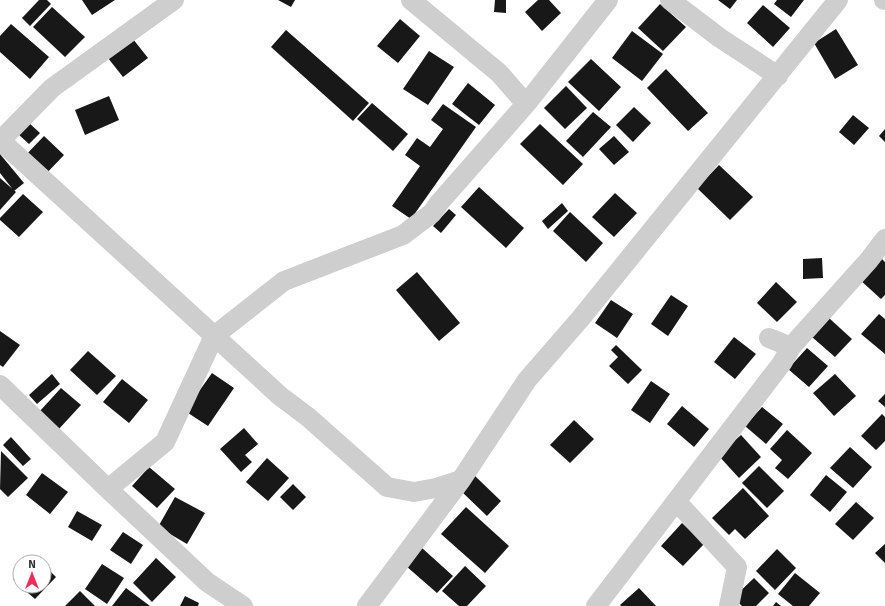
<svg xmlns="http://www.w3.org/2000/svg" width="885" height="606" viewBox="0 0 885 606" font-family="Signika,sans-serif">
<rect width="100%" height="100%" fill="#fff"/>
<!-- building -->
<path fill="#181818" d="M 39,0 L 47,0 L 51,4 L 30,26 L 22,18 Z
M 82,0 L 115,0 L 92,15 Z
M 278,0 L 295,0 L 291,7 Z
M 495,0 L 506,0 L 506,13 L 494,12 Z
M 538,0 L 549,0 L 561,13 L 542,31 L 525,12 Z
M 718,0 L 737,0 L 730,9 Z
M 777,0 L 804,0 L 791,17 L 774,4 Z
M 660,4 L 686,27 L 663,51 L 638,28 Z
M 763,5 L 790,28 L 773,47 L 747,23 Z
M 52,7 L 85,37 L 65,57 L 33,27 Z
M 400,19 L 420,36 L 398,63 L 377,46 Z
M 11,24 L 49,57 L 30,79 L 0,52 L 0,36 Z
M 836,29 L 858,65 L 835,79 L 814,43 Z
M 286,30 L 369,103 L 353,121 L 271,47 Z
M 632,31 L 663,54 L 642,81 L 612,58 Z
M 133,39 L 148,58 L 123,77 L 108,58 Z
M 429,51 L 454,67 L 428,105 L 403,89 Z
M 591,59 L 621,87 L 599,111 L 568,82 Z
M 666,69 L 708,113 L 688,131 L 647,88 Z
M 468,83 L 495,105 L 479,125 L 452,104 Z
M 566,86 L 587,108 L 565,129 L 544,108 Z
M 109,96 L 119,120 L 85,135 L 75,110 Z
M 372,103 L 408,134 L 393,151 L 357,119 Z
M 443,104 L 476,127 L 411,219 L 392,206 L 420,166 L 405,155 L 417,138 L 430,147 L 443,129 L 431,120 Z
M 634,107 L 651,123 L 633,142 L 616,125 Z
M 593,112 L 611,127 L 583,157 L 566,141 Z
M 853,115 L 869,128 L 854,145 L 839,132 Z
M 29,123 L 40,133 L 29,144 L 18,134 Z
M 540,124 L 583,164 L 563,185 L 520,144 Z
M 885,129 L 885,142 L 879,136 Z
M 44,136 L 64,155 L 43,177 L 23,158 Z
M 614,136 L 629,152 L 614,165 L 599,149 Z
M 0,154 L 24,183 L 14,191 L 0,173 Z
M 719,165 L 753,197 L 730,220 L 697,188 Z
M 0,178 L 16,192 L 0,210 Z
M 479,187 L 524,228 L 506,248 L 461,207 Z
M 615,193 L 637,213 L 614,237 L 592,217 Z
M 23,194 L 43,212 L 19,237 L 0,220 L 0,218 Z
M 562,203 L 568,211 L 548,229 L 542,221 Z
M 449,209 L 456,215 L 441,233 L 433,226 Z
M 570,212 L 603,243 L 586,262 L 553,231 Z
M 880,257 L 885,262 L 885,295 L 881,299 L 859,279 Z
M 822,258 L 823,278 L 803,279 L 803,259 Z
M 417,272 L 460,323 L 439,341 L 396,290 Z
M 776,282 L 797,302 L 777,322 L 757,303 Z
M 671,295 L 688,306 L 668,336 L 651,324 Z
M 611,300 L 633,314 L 617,338 L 595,323 Z
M 879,314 L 885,319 L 885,354 L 861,334 Z
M 829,318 L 852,339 L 835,357 L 812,337 Z
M 0,331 L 20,345 L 3,367 L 0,365 Z
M 734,337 L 756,354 L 735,379 L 714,362 Z
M 616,345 L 642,370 L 628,384 L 609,366 L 618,357 L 611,350 Z
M 807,348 L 828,366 L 809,387 L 788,369 Z
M 88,351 L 116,376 L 97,395 L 70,370 Z
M 212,373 L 234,388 L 208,426 L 185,411 Z
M 52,374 L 60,384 L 37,404 L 29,395 Z
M 835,374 L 856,396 L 834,416 L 813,393 Z
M 122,379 L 148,400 L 129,423 L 103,402 Z
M 651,381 L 670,394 L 650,423 L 631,410 Z
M 61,388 L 81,405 L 58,430 L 39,412 Z
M 885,394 L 885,407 L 878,401 Z
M 682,406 L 709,429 L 694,447 L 667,424 Z
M 762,407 L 783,424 L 766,444 L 745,426 Z
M 882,414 L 885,417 L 885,441 L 876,450 L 861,436 Z
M 574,420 L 594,439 L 570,463 L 550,445 Z
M 244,428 L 258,444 L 245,455 L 252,462 L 241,472 L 220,449 Z
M 787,430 L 812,453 L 788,479 L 775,468 L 782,460 L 770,449 Z
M 741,435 L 761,457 L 739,478 L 718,455 Z
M 11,437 L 31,459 L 23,466 L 3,445 Z
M 850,447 L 872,467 L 853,488 L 830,468 Z
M 1,451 L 28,478 L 8,497 L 0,489 Z
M 267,458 L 289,478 L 268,501 L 246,482 Z
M 759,466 L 784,491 L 767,508 L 742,483 Z
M 149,467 L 175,489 L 157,508 L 132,486 Z
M 42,473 L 68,492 L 50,514 L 26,495 Z
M 826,475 L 847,492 L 830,512 L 810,495 Z
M 475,476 L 501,501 L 487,516 L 461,491 Z
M 293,484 L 306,497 L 293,510 L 280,497 Z
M 743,488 L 769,516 L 745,539 L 735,529 L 729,535 L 712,518 Z
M 175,497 L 205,513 L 187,544 L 158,527 Z
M 856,502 L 874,518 L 853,540 L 835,524 Z
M 466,507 L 509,546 L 485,573 L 441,534 Z
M 77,511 L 102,525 L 92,541 L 68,527 Z
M 682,523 L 704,544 L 683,566 L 661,546 Z
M 123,532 L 143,545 L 131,564 L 110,550 Z
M 885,544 L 885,563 L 875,553 Z
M 422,548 L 453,576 L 437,593 L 406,566 Z
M 777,549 L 796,568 L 775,590 L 756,571 Z
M 34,556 L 41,562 L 29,562 Z
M 156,558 L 176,577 L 152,602 L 133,583 Z
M 102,564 L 124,578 L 107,604 L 85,589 Z
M 44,565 L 56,577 L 35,599 L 20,586 L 44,586 Z
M 465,566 L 486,586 L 467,606 L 459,606 L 442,591 Z
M 20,572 L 20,586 L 13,579 Z
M 795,573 L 820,593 L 809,606 L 793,606 L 778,594 Z
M 754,578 L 769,593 L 756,606 L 742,606 L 733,598 Z
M 126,588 L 150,606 L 112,606 Z
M 639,588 L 656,606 L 621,606 L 620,605 Z
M 80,591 L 95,606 L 65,606 Z
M 185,596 L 199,603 L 198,606 L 180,606 Z
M 776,602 L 781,606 L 773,606 Z"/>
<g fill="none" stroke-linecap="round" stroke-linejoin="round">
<!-- minor -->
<path stroke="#cecece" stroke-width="20" d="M 411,0 L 499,73 L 526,104
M 670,0 L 720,38 L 778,76
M 884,0 L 885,0
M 0,141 L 52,88 L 174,0
M 1,141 L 280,396 L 308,417 L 387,487 L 414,492 L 436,488 L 461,480
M 769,338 L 791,347
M 0,385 L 108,489 L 207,582 L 243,606
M 108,489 L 165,442 L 214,336 L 284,281 L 403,235 L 432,213 L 439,203 L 526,104 L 608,0
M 676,501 L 737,567 L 729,606
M 367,606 L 461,480 L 527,380 L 581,318 L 838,0
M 596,606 L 782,363 L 791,347 L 869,260 L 885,239"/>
</g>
<!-- north arrow -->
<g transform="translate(32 574)"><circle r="19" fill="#ffffff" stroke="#adadad"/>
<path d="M0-3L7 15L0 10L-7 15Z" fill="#ee2d62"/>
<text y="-6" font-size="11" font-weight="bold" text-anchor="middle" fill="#313131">N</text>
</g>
</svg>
